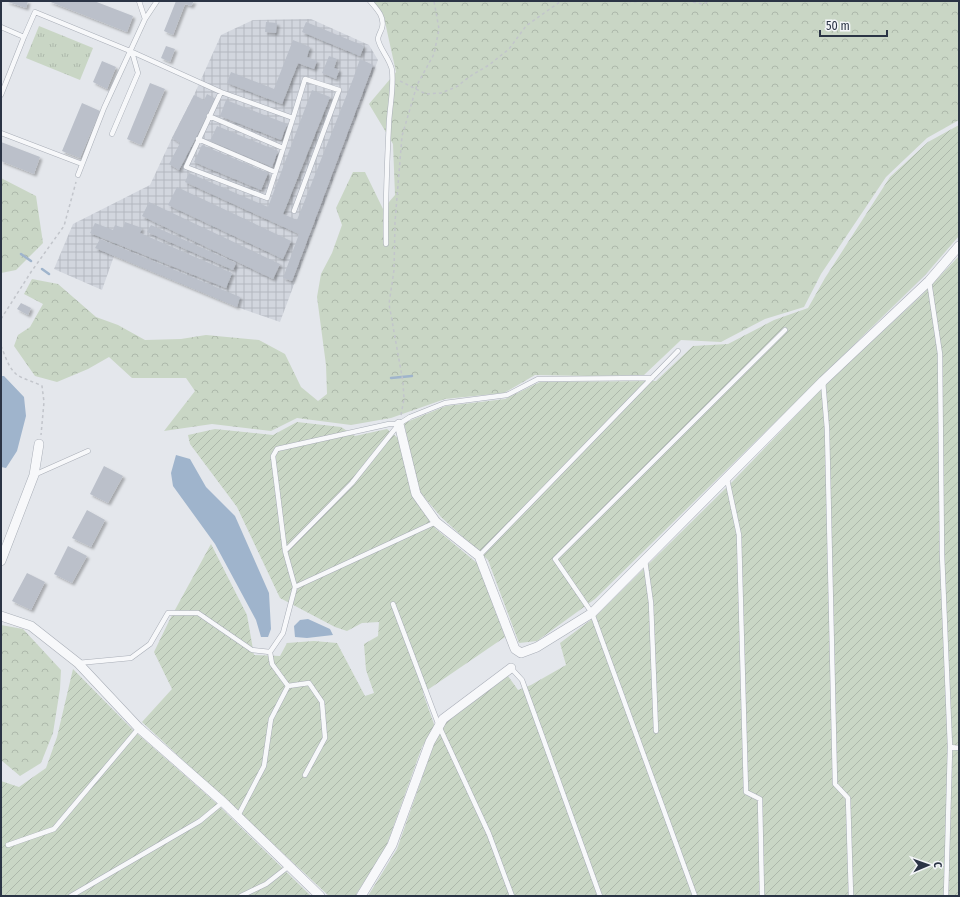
<svg xmlns="http://www.w3.org/2000/svg" width="960" height="897" viewBox="0 0 960 897" font-family="'Fira Sans Condensed',sans-serif">
<defs>
<pattern id="industrial-grid" width="8" height="8" patternUnits="userSpaceOnUse"><rect width="8" height="8" fill="#d2d6de"/><path d="M0 4h8M4 0v8" fill="none" stroke="#b4b8c0"/></pattern>
<pattern id="grass-tufts" width="24" height="20" patternUnits="userSpaceOnUse"><rect width="24" height="20" fill="#c9d6c5"/><path d="M3 7l-1-3M5 7V3M7 7l1-3M15 17l-1-3M17 17v-4M19 17l1-3" fill="none" stroke="#adb8ab"/></pattern>
<pattern id="forest-crowns" width="20" height="18" patternUnits="userSpaceOnUse"><rect width="20" height="18" fill="#c9d6c5"/><path d="M2 6a3 3 0 1 1 6 0M12 15a3 3 0 1 1 6 0" fill="none" stroke="#adb8ab"/></pattern>
<pattern id="garden-furrows" width="10" height="10" patternUnits="userSpaceOnUse"><rect width="10" height="10" fill="#c9d6c5"/><path d="M-1 1l2-2M0 10L10 0M9 11l2-2" fill="none" stroke="#adb8ab"/></pattern>
<filter id="shadow"><feDropShadow dx="2.5" dy="2.5" stdDeviation="1" flood-color="#0004"/></filter>
</defs>
<rect width="100%" height="100%" fill="#e4e7ec"/>
<!-- industrial -->
<path fill="url(#industrial-grid)" d="M 311,19 L 369,45 L 378,60 L 280,322 L 237,307 L 114,256 L 102,290 L 54,269 L 73,224 L 150,185 L 172,138 L 194,95 L 221,35 L 253,20 Z"/>
<!-- grass -->
<path fill="url(#grass-tufts)" d="M 39,26 L 93,48 L 80,80 L 26,58 Z"/>
<!-- forest -->
<path fill="url(#forest-crowns)" d="M 374,1 L 959,1 L 959,120 L 927,138 L 886,177 L 821,274 L 804,307 L 765,319 L 721,342 L 681,340 L 644,375 L 588,376 L 535,375 L 504,393 L 445,399 L 391,418 L 351,425 L 297,418 L 271,431 L 212,424 L 164,431 L 195,391 L 186,378 L 132,378 L 109,357 L 88,369 L 57,382 L 35,376 L 14,346 L 18,335 L 30,327 L 43,304 L 24,294 L 32,279 L 58,284 L 96,317 L 118,325 L 145,340 L 181,339 L 206,335 L 259,340 L 285,354 L 301,387 L 318,401 L 327,394 L 326,365 L 317,297 L 321,274 L 332,253 L 342,225 L 336,208 L 353,172 L 365,172 L 383,209 L 395,195 L 393,144 L 369,104 L 396,72 L 385,22 Z
M 1,178 L 36,196 L 43,243 L 16,270 L 1,273 Z
M 1,625 L 23,629 L 61,670 L 60,689 L 53,733 L 41,763 L 20,776 L 1,760 Z"/>
<!-- garden -->
<path fill="url(#garden-furrows)" d="M 959,125 L 959,236 L 926,274 L 595,599 L 537,641 L 519,643 L 488,560 L 441,517 L 419,491 L 404,423 L 446,406 L 505,399 L 540,382 L 656,381 L 693,346 L 728,344 L 774,320 L 808,308 L 825,278 L 890,177 L 928,142 Z
M 959,256 L 959,896 L 368,896 L 397,849 L 434,744 L 446,722 L 508,676 L 518,690 L 531,685 L 566,665 L 560,643 L 596,616 L 733,481 L 830,380 L 921,296 Z
M 297,422 L 341,427 L 355,436 L 387,429 L 398,438 L 413,495 L 436,529 L 477,563 L 505,637 L 423,693 L 435,727 L 422,747 L 386,847 L 355,896 L 329,896 L 142,722 L 172,689 L 154,652 L 170,619 L 211,544 L 247,615 L 254,655 L 280,656 L 287,643 L 314,641 L 337,643 L 365,696 L 374,693 L 366,670 L 364,644 L 378,636 L 379,622 L 362,623 L 347,631 L 335,627 L 280,598 L 237,507 L 190,444 L 188,435 L 215,429 L 273,435 Z
M 73,669 L 132,729 L 215,802 L 311,896 L 1,896 L 1,781 L 19,787 L 46,768 L 57,737 Z"/>
<!-- water -->
<path fill="#9fb4cc" d="M 1,376 L 4,376 L 24,397 L 26,416 L 17,451 L 6,468 L 1,467 Z
M 176,455 L 190,459 L 206,487 L 235,516 L 269,593 L 271,629 L 268,637 L 261,637 L 256,620 L 215,544 L 173,486 L 171,473 Z
M 308,619 L 330,629 L 333,635 L 307,638 L 295,637 L 294,626 L 300,620 Z"/>
<g fill="none" stroke-linecap="round" stroke-linejoin="round">
<!-- stream -->
<path stroke="#9fb4cc" stroke-width="2.5" d="M 21,254 L 31,261
M 42,269 L 49,274
M 391,378 L 412,376"/>
</g>
<!-- building -->
<path fill="#bbc0ca" filter="url(#shadow)" d="M 5,1 L 28,1 L 26,8 Z
M 48,1 L 94,1 L 133,16 L 127,32 Z
M 176,1 L 194,1 L 191,6 L 185,4 L 173,35 L 164,31 Z
M 266,22 L 277,23 L 276,33 L 265,32 Z
M 306,22 L 364,46 L 360,56 L 302,32 Z
M 293,40 L 310,47 L 307,57 L 317,61 L 314,69 L 298,63 L 282,104 L 227,83 L 231,72 L 274,89 Z
M 166,46 L 175,49 L 170,62 L 161,58 Z
M 329,56 L 337,59 L 334,68 L 339,70 L 336,79 L 322,73 Z
M 360,59 L 373,65 L 292,281 L 283,278 L 299,234 L 185,182 L 189,173 L 268,207 L 312,90 L 330,97 L 283,214 L 297,220 L 353,79 Z
M 102,61 L 116,67 L 107,89 L 93,82 Z
M 150,83 L 165,89 L 141,145 L 127,139 Z
M 207,94 L 216,99 L 179,170 L 169,164 L 180,143 L 172,138 L 194,95 L 204,100 Z
M 226,100 L 287,124 L 281,140 L 220,116 Z
M 82,103 L 100,111 L 80,158 L 62,151 Z
M 217,126 L 278,151 L 272,167 L 210,141 Z
M 1,142 L 40,157 L 34,174 L 1,161 Z
M 202,145 L 268,173 L 261,190 L 194,162 Z
M 177,187 L 291,241 L 283,259 L 168,205 Z
M 149,202 L 280,264 L 273,279 L 142,216 Z
M 125,222 L 142,228 L 140,233 L 232,273 L 226,288 L 90,233 L 95,223 L 113,230 L 115,225 L 123,228 Z
M 151,225 L 236,263 L 233,270 L 147,232 Z
M 100,239 L 240,297 L 237,307 L 95,248 Z
M 21,303 L 31,308 L 28,315 L 17,309 Z
M 104,466 L 123,476 L 108,503 L 90,494 Z
M 87,510 L 105,520 L 91,547 L 72,538 Z
M 68,546 L 87,556 L 72,583 L 54,574 Z
M 27,573 L 45,582 L 31,610 L 12,601 Z"/>
<g fill="none" stroke-linecap="round" stroke-linejoin="round">
<!-- lane casing -->
<g stroke="#a9aeb7" stroke-width="5.5">
<path id="lane" d="M 370,1 C 377,9 385,17 382,28 C 381,31 378,36 378,39 C 379,48 390,59 392,70 C 394,87 390,105 389,122 C 387,163 385,204 386,244
M 145,19 L 157,1
M 1,27 L 24,37 L 35,12 L 130,51 L 221,92 L 293,118 L 267,198 L 186,167 L 221,92
M 1,95 L 24,37
M 209,116 L 283,148
M 293,118 L 305,79 L 339,90 L 294,211
M 1,133 L 82,164
M 112,134 L 138,73 L 132,52
M 198,139 L 275,172
M 78,175 L 104,108 L 145,19 L 139,1
M 929,281 L 940,354 L 942,554 L 950,747 L 946,896
M 823,381 L 827,429 L 835,784 L 848,798 L 851,896
M 34,475 L 88,451
M 727,479 L 739,535 L 746,792 L 760,799 L 762,896
M 285,551 L 352,483 L 399,424 L 410,417 L 445,403 L 507,395 L 538,379 L 652,378
M 479,556 L 678,351
M 645,560 L 651,603 L 656,731
M 295,587 L 436,522
M 393,604 L 439,726 L 489,834 L 512,896
M 78,663 L 131,658 L 150,644 L 168,613 L 198,613 L 252,650 L 270,652
M 511,668 L 522,680 L 600,896
M 288,686 L 309,683 L 322,702 L 325,738 L 305,775
M 950,747 L 959,748
M 238,816 L 264,766 L 271,719 L 288,686 L 272,664 L 270,652 L 283,633 L 295,587 L 285,551 L 273,456 L 277,449 L 389,424 L 399,424
M 8,845 L 54,829 L 139,728
M 71,896 L 200,821 L 223,802
M 241,896 L 266,884 L 289,866
M 695,896 L 592,613 L 555,559 L 785,330"/>
</g>
<!-- street casing -->
<g stroke="#a9aeb7" stroke-width="10">
<path id="street" d="M 399,424 L 416,494 L 436,522 L 479,556 L 515,649 L 521,653 L 537,647 L 592,613 L 823,381 L 929,281 L 959,246
M 1,561 L 34,475 L 39,444
M 1,616 L 31,626 L 78,663 L 139,728 L 223,802 L 320,896
M 361,896 L 392,845 L 430,742 L 443,719 L 511,668"/>
</g>
<!-- path -->
<path stroke="#c2c5cb" stroke-width="1.5" stroke-dasharray="3 3" stroke-linecap="butt" d="M 628,1 L 632,2 L 643,1
M 687,1 L 703,4 L 710,1
M 400,81 L 426,94 L 441,93 L 456,87 L 472,75 L 489,65 L 509,49 L 526,26 L 561,1
M 1,319 L 31,272 L 64,226 L 76,182
M 1,346 C 5,355 8,367 16,374 C 22,379 35,382 42,386 L 44,402 L 41,435
M 401,415 L 404,399 L 403,382 L 389,304 L 394,270 L 395,222 L 402,136 L 417,85 L 434,54 L 439,29 L 434,1"/>
<!-- lane -->
<use href="#lane" stroke="#f7f8fa" stroke-width="4.5"/>
<!-- street -->
<use href="#street" stroke="#f7f8fa" stroke-width="9"/>
</g>
<!-- border -->
<rect width="960" height="897" fill="none" stroke="#2b3445" stroke-width="4"/>
<!-- north arrow -->
<g transform="translate(928 865) rotate(88)" stroke="#f4f6f9" stroke-width="3" paint-order="stroke">
<path d="M0-3L7 15L0 10L-7 15Z" fill="#2b3445"/>
<text y="-6" font-size="11" font-weight="bold" text-anchor="middle" fill="#2b3445">С</text>
</g>
<!-- scale -->
<path d="M820 30v6h67v-6" fill="none" stroke="#2b3445" stroke-width="2"/>
<text x="826" y="30" font-size="12" fill="#2b3445" stroke="#f4f6f9" stroke-width="3" paint-order="stroke">50 m</text>
</svg>
